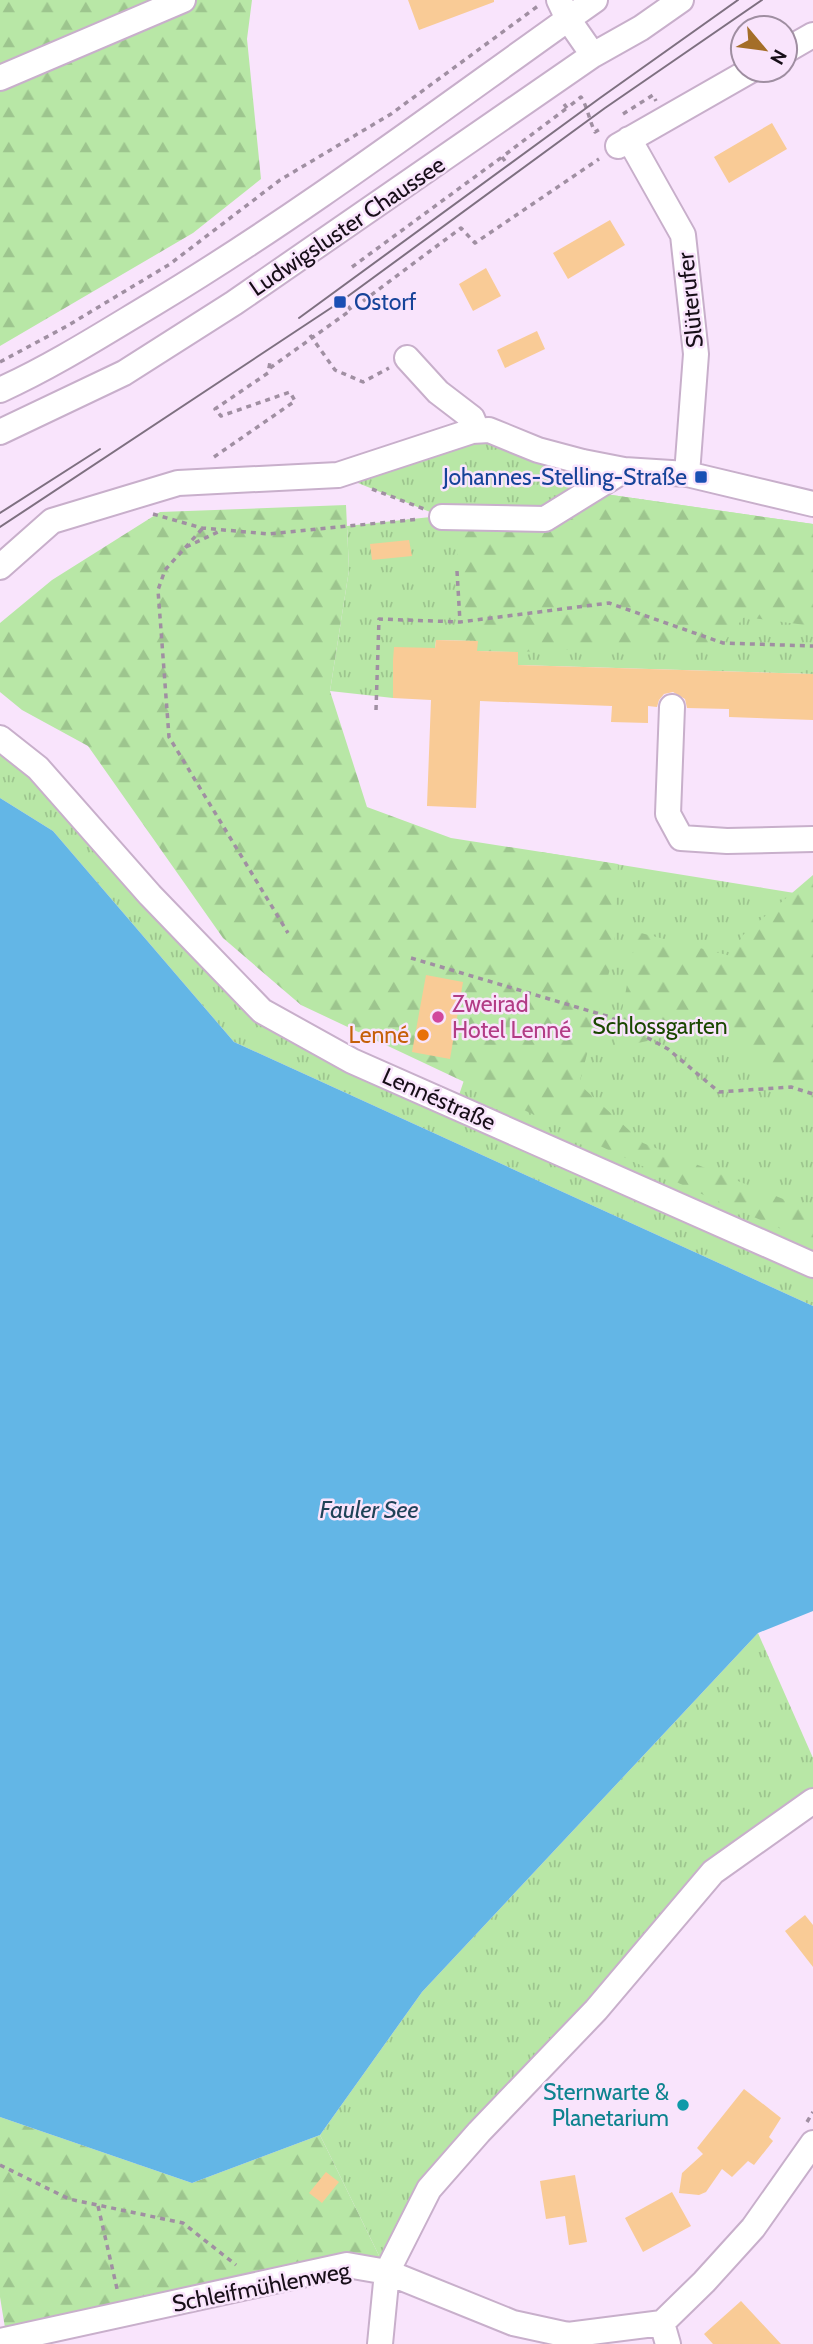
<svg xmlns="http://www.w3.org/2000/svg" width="813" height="2344" viewBox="0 0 813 2344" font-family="Cabin,sans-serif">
<defs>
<pattern id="grass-tufts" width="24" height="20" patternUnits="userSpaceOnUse" patternTransform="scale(1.75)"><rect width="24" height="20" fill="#b8e7a6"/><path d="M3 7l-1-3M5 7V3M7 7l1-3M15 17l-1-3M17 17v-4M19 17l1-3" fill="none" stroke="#9dc58e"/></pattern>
<pattern id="forest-firs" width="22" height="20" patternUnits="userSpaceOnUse" patternTransform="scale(1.75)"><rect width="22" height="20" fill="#b8e7a6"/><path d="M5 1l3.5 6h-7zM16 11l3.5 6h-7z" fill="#9dc58e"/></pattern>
</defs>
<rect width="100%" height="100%" fill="#f9e4fc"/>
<!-- grass -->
<path fill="url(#grass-tufts)" d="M 441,439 L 509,439 L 583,462 L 591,492 L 813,524 L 813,674 L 518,665 L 518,652 L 477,651 L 477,641 L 436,640 L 435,648 L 393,661 L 393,698 L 330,691 L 349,570 L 347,526 L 440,516 L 338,475 Z
M 0,743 L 262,1011 L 813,1265 L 813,1306 L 234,1042 L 53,831 L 0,798 Z
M 541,852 L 813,896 L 813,1263 L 457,1101 Z
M 758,1633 L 813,1758 L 813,1801 L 713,1872 L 479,2132 L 387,2272 L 320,2135 L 422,1992 Z"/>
<!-- forest -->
<path fill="url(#forest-firs)" d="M 0,0 L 252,0 L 247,39 L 261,179 L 193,233 L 0,346 Z
M 591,492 L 813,524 L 813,626 L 744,617 L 723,643 L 518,652 L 477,651 L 478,641 L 458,640 L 460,622 L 456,517 L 545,519 Z
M 346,505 L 349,570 L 330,691 L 367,807 L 451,838 L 618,864 L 614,954 L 579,1084 L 643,1143 L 813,1211 L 813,1243 L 706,1196 L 301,1005 L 223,938 L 88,746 L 22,710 L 0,692 L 0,623 L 52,580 L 160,512 Z
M 813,875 L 813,1110 L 716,1026 L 615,1048 L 637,932 L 731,956 L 743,935 Z
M 0,2117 L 192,2183 L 320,2135 L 387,2272 L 347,2265 L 7,2340 L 0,2297 Z"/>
<!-- water -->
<path fill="#63b6e6" d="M 0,798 L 53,831 L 234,1042 L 813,1306 L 813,1611 L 758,1633 L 422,1992 L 320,2135 L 192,2183 L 0,2117 Z"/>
<!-- building -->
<path fill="#f9cb96" d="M 408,0 L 494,0 L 494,2 L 419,30 Z
M 772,123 L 787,149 L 729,183 L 714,157 Z
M 610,220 L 625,245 L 568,279 L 553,253 Z
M 486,268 L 501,296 L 473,311 L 459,284 Z
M 537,331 L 545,349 L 505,368 L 497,350 Z
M 409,540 L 412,556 L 372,560 L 370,544 Z
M 436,640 L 478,641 L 477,651 L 518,652 L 518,665 L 813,674 L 813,720 L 729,717 L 729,709 L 687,708 L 685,699 L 673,692 L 664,694 L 659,700 L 657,707 L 648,706 L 648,723 L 611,722 L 612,706 L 480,701 L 476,808 L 427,806 L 431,700 L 393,698 L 393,660 L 394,647 L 435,648 Z
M 426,975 L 463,982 L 450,1059 L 412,1052 Z
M 805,1915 L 813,1925 L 813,1967 L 785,1931 Z
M 744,2089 L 781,2118 L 769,2137 L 773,2141 L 754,2165 L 748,2161 L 732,2177 L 722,2169 L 706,2192 L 699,2195 L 679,2193 L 682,2173 L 703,2154 L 697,2148 Z
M 326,2172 L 339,2182 L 322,2203 L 309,2193 Z
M 575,2175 L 587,2242 L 569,2245 L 565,2216 L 546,2219 L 540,2181 Z
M 672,2192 L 691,2226 L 643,2252 L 625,2218 Z
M 741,2301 L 781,2344 L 713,2344 L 704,2334 Z"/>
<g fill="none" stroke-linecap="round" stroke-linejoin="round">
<!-- minor casing -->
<g stroke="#c8afcb" stroke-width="28">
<path id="minor" d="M 559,0 L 568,19 L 593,55
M 785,51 L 813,35
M 0,78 L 183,0
M 629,139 L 683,235 L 696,354 L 687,474
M 618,146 L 751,70
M 407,358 L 438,392 L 472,418 L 477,430
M 0,390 C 53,366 103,334 153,304 C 306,212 449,103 595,0
M 0,432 L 124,373 L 234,303 L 593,55 L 641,28 L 681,0
M 442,517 L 545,519 L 624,470
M 0,567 L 52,521 L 178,483 L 338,475 L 472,431 L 489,430 L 538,450 L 583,462 L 624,470 L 687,474 L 813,504
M 672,707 L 668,814 L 681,838 L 727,841 L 813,839
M 0,738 L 38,768 L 150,895 L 262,1011 L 352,1061 L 813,1265
M 0,2341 L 347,2265 L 387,2272 L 513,2323 L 568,2335 L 662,2323
M 380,2344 L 387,2272 L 429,2189 L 479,2132 L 596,2010 L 713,1872 L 813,1801
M 668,2344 L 662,2323 L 704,2282 L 753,2228 L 813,2143"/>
</g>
<!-- path -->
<path stroke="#a08fa2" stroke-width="3.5" stroke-dasharray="5 5" stroke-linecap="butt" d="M 564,104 L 567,108 L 581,97 C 588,108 589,120 595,132 L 602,128
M 623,114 L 653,95 L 656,101
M 505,161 L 502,157 L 567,108
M 352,267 L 502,157
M 348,306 L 351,310 L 461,228 L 475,243 L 599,159
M 310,335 L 335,370 L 363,382 L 389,368
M 0,362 L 67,326 L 170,264 L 280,180 L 391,114 L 538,6
M 270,368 L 351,310
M 214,457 L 295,401 L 290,392 L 221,416 L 215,409 L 268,373 L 270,362
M 372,489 L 424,509
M 153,514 L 202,528 L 269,534 L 419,519
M 202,529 L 165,570 L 158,590 L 169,737 L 288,933
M 186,547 L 220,531
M 457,571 L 460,622
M 376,710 L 379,619 L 460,622 L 609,603 L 723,643 L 813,646
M 411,958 L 610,1017 L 668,1049 L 719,1092 L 791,1087 L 813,1094
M 807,2122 L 813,2112
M 0,2165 L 69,2199 L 183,2223 L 236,2265
M 98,2206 L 118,2293"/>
<!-- minor -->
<use href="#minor" stroke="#fff" stroke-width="24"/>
<!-- tram -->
<path stroke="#7e7080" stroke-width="2" d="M 299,318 L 600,98 L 738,0
M 0,513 L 100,449
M 0,527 L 340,302 L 605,108 L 762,0"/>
</g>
<!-- markers -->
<g fill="#1a4fb4" stroke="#f9e4fc" stroke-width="2.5">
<rect x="333" y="295" width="14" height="14" rx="3.5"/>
<rect x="694" y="470" width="14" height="14" rx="3.5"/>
</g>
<circle fill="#d1479c" stroke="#f9e4fc" stroke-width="2.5" cx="438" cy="1017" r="7"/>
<circle fill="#e8710a" stroke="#f9e4fc" stroke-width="2.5" cx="423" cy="1035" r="7"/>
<circle fill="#0f9aa8" stroke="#f9e4fc" stroke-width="2.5" cx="683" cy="2105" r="7"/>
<g text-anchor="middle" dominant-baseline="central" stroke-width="5" stroke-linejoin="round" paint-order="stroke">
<!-- street labels -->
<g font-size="23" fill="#170e18" stroke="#f9e4fc">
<text transform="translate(347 226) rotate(-34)">Ludwigsluster Chaussee</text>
<text transform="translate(690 300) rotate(-96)">Slüterufer</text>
<text transform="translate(439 1099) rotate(24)">Lennéstraße</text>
<text transform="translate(261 2287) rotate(-11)">Schleifmühlenweg</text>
</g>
<!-- transit labels -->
<g font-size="23" fill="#164399" stroke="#f9e4fc" text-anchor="start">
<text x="354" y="302">Ostorf</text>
<text x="687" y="477" text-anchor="end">Johannes-Stelling-Straße</text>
</g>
<!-- hotel labels -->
<g font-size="23" fill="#b23c85" stroke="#f9e4fc" text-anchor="start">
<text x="452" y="1004">Zweirad<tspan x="452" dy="26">Hotel Lenné</tspan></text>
</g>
<!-- park labels -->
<g font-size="23" fill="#1a4800" stroke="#f9e4fc">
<text x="660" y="1026">Schlossgarten</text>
</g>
<!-- food labels -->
<g font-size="23" fill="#c56008" stroke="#f9e4fc" text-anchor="end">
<text x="409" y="1035">Lenné</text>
</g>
<!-- culture labels -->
<g font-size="23" fill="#0d838f" stroke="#f9e4fc" text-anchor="end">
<text x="669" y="2092">Sternwarte &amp;<tspan x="669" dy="26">Planetarium</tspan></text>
</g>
<!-- water labels -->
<g font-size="24" font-style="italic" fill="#1f4358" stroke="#f9e4fc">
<text x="369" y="1509">Fauler See</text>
</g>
</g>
<!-- north arrow -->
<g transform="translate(764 49) rotate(119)"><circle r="33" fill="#f9e4fc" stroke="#9f8ea1" stroke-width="2"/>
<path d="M0-5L12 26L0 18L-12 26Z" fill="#a46e29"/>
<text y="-10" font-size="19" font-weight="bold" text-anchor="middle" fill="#170e18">N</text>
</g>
</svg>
